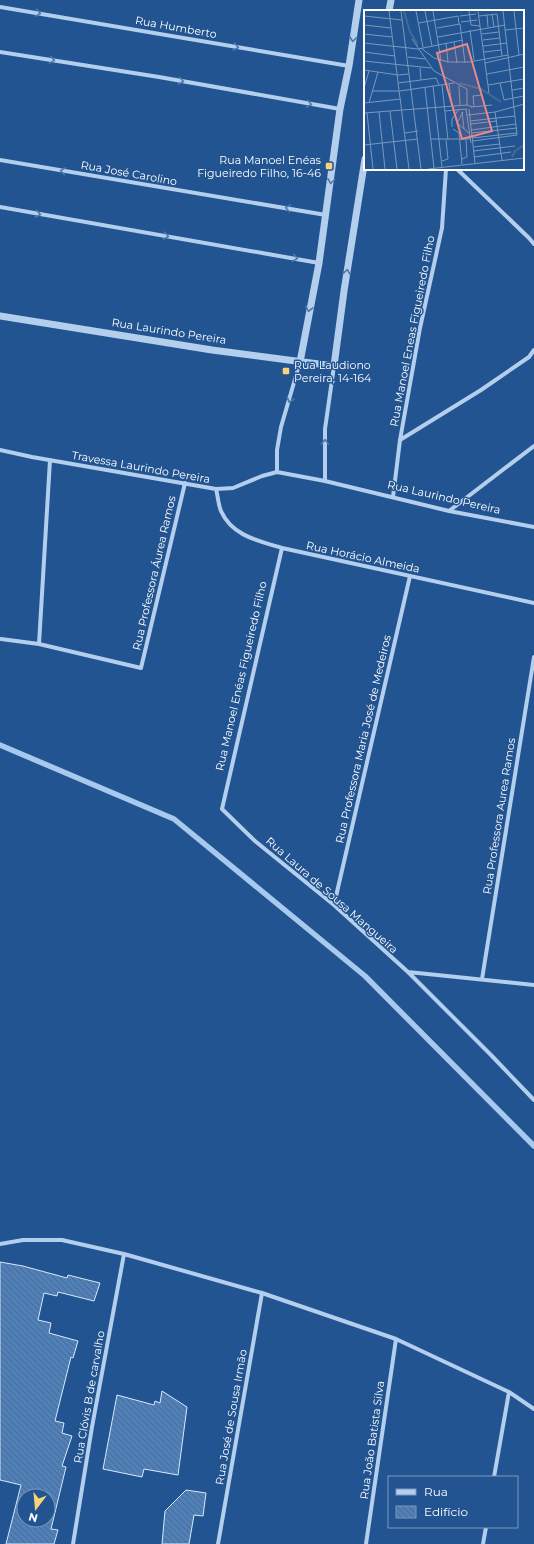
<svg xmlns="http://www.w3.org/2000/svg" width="534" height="1544" viewBox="0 0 534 1544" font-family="Montserrat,sans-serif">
<defs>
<pattern id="building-back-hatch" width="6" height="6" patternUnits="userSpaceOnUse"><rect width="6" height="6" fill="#4f80b9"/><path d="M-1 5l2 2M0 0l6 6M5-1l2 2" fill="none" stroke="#4e6988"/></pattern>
</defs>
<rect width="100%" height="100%" fill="#225491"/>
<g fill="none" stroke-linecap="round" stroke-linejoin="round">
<!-- stream -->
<path stroke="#a8c9ee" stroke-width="5.5" d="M 0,745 L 174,819 L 365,976 L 534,1146"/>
</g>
<!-- building -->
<path fill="url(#building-back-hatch)" stroke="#d9e8f9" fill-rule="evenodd" d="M 0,1262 L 23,1266 L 67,1278 L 68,1275 L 100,1283 L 94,1301 L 58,1292 L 57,1296 L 44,1293 L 38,1320 L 51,1323 L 49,1333 L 78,1341 L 73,1358 L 71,1357 L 55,1421 L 64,1423 L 62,1433 L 72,1436 L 62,1466 L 66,1467 L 51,1529 L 58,1530 L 54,1544 L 6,1544 L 21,1485 L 0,1480 ZM 24,1496 L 48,1496 L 48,1520 L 24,1520 Z
M 162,1391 L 187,1407 L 178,1475 L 144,1469 L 142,1477 L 103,1469 L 117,1395 L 154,1405 L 155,1401 L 160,1403 Z
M 186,1490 L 206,1493 L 203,1516 L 194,1515 L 189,1544 L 162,1544 L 165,1511 Z"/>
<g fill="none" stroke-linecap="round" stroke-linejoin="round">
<!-- minor -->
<path stroke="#b4ceed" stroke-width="4" d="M 0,7 L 349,66
M 0,52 L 159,77 L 340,109
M 0,160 L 326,215
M 457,169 L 529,238 L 534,244
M 0,207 L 319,263
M 400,440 L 481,390 L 529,357 L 534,350
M 0,450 L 32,457 L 216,489 L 233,488 L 262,476 L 277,472 L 325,481 L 449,511 L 534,527
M 277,472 L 277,450 L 281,427 L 300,362
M 325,481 L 325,429 L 334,366
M 216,489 C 218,496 218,504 221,511 C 232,536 259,541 282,548 L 534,603
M 393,497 L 400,440 L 420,328 L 442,228 L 446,169
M 449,511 L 534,446
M 282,548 L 222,809 L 255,841 L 334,905 L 408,972 L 491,1055 L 534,1100
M 1,639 L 39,644 L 141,668 L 185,483
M 39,644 L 50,460
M 334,905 L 410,576
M 408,972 L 534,985
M 482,979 L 534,657
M 0,1244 L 23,1240 L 62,1240 L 124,1254 L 262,1293 L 396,1339 L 509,1392 L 534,1409
M 494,1477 L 509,1392
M 73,1544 L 92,1427 L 124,1254
M 218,1544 L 262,1293
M 366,1544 L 396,1339
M 483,1544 L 486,1527"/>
<!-- tertiary -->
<path stroke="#b4ceed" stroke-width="7" d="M 389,11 L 391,0
M 0,316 L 212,350 L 334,366 L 344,291 L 365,159
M 300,362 L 319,263 L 340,109 L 349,66 L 359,0"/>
</g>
<!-- one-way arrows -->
<defs><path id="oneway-chevron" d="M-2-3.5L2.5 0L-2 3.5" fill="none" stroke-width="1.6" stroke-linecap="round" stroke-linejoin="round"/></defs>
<g stroke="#4e79ad">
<use href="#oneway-chevron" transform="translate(38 13) rotate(10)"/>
<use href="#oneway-chevron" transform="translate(353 39) rotate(97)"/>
<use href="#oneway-chevron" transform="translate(236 47) rotate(10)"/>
<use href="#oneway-chevron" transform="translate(52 60) rotate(9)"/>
<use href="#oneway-chevron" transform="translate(181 81) rotate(10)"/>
<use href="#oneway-chevron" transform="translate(309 104) rotate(10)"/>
<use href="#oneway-chevron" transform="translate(63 171) rotate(-170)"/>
<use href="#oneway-chevron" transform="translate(331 181) rotate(98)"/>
<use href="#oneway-chevron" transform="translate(288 208) rotate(-170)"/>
<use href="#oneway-chevron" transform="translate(38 214) rotate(10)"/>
<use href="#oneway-chevron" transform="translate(166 236) rotate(10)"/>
<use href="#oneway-chevron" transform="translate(295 258) rotate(10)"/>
<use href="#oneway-chevron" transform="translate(347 272) rotate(-81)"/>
<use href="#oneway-chevron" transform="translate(309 309) rotate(102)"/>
<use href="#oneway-chevron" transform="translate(290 400) rotate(106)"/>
<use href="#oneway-chevron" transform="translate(325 442) rotate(-88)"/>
</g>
<!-- markers -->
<g fill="#f8d276" stroke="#225491" stroke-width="1.5">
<rect x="325" y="162" width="8" height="8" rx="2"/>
<rect x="282" y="367" width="8" height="8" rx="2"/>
</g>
<g text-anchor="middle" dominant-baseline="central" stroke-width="3" stroke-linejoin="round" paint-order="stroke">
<!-- street labels -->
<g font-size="11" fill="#fff" stroke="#225491">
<text transform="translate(176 27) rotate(10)">Rua Humberto</text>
<text transform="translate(129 173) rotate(10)">Rua José Carolino</text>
<text transform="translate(169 331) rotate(9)">Rua Laurindo Pereira</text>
<text transform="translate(412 331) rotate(-79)">Rua Manoel Eneas Figueiredo Filho</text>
<text transform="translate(141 467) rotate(10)">Travessa Laurindo Pereira</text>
<text transform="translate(444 497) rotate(13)">Rua Laurindo Pereira</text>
<text transform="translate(363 557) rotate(12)">Rua Horácio Almeida</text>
<text transform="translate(154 573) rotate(-77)">Rua Professora Áurea Ramos</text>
<text transform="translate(241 676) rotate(-77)">Rua Manoel Enéas Figueiredo Filho</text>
<text transform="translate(363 739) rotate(-77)">Rua Professora Maria José de Medeiros</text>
<text transform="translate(499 816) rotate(-81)">Rua Professora Aurea Ramos</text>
<text transform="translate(332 895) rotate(41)">Rua Laura de Sousa Mangueira</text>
<text transform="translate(89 1397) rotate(-80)">Rua Clóvis B de carvalho</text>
<text transform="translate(231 1417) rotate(-80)">Rua José de Sousa Irmão</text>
<text transform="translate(372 1440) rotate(-82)">Rua João Batista Silva</text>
</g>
<!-- poi labels -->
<g font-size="11" fill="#fff" stroke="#225491" text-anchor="end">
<text x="321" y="160">Rua Manoel Enéas<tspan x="321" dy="13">Figueiredo Filho, 16-46</tspan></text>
<text x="294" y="365" text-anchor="start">Rua Laudiono<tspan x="294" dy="13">Pereira, 14-164</tspan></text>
</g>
</g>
<!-- overview -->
<g transform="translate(364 10)">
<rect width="160" height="160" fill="#225491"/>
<path fill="none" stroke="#476a95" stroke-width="2" d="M 40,1 L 46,22 L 54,35M 95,73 L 117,79 L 137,92M 148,147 L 151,141 L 160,135"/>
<path fill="none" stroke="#7a98bd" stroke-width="1" d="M 25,1 L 45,159M 37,1 L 57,159M 52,1 L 59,37M 61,1 L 68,36M 69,1 L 77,51M 105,1 L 107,15 L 116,16M 114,1 L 125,83M 150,1 L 155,45M 128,4 L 130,17M 123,5 L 124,17M 0,6 L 38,10M 96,6 L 112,4M 115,6 L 133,4 L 138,46M 97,12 L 113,10M 55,13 L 94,6 L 95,14M 0,15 L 27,18M 73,18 L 96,14 L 101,53M 106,20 L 110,50M 141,20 L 160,18M 0,24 L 28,27M 118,24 L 135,22M 74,27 L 141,15M 48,29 L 70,61 L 103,79 L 103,95M 119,30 L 136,28M 90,32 L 93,53M 0,33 L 54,39 L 99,30M 82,33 L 84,52M 119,36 L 143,33M 57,38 L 70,48 L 84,52 L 105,52 L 144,45M 0,42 L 31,46M 120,42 L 137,40M 44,47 L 61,49M 0,51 L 67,58M 121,53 L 160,44M 56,58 L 57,70M 0,60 L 34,65 L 45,64M 123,64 L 160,57M 34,73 L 72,68 L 75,75M 136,73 L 140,90 L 160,86M 85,74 L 88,96M 78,75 L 84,130M 124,75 L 160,69M 69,76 L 78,157M 95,76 L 96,95M 0,78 L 5,61M 61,78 L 70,158M 148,80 L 160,78M 8,81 L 35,81M 36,81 L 90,73M 0,93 L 37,89M 5,93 L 14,62M 107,97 L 128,95M 110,97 L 109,86 L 118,85M 102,99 L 107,133M 105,99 L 111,153M 26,101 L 33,159M 81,101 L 103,99M 15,102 L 21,159M 98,102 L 100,119M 99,102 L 93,113 L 105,123M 131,102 L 138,150M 131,102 L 160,94M 0,103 L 103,95 L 108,97M 3,103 L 9,159M 104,105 L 131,102M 106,111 L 151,106M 106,114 L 133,111M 88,117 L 88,109 L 95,99M 89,119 L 95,123 L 98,154M 107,120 L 152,114M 41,123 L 54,121M 108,123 L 153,118M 108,128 L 153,123M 67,129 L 106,129M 109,131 L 153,125 L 139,1M 0,135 L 54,129M 109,137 L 136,134M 109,141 L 151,136M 110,147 L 147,142M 98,149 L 103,147 L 102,130M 78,151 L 84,149 L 82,130M 64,159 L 160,148"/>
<path fill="#e88989" fill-opacity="0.15" stroke="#e88989" stroke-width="2" d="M 103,34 L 128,121 L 98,129 L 73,43 Z"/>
<rect width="160" height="160" fill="none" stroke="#fff" stroke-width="2"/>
</g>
<!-- legend -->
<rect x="388" y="1476" width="130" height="52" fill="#225491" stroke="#7a98bd"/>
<rect x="396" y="1489" width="20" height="6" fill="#b4ceed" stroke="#7a98bd"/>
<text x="424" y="1496" font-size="12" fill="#ffffff">Rua</text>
<rect x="396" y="1506" width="20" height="12" fill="url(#building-back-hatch)" stroke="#7a98bd"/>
<text x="424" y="1516" font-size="12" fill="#ffffff">Edifício</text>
<!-- north arrow -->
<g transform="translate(36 1508) rotate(196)"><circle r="19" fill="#225491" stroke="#7a98bd"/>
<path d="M0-3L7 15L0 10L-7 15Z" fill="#f8d276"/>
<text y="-6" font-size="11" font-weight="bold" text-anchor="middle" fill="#ffffff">N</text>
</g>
</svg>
